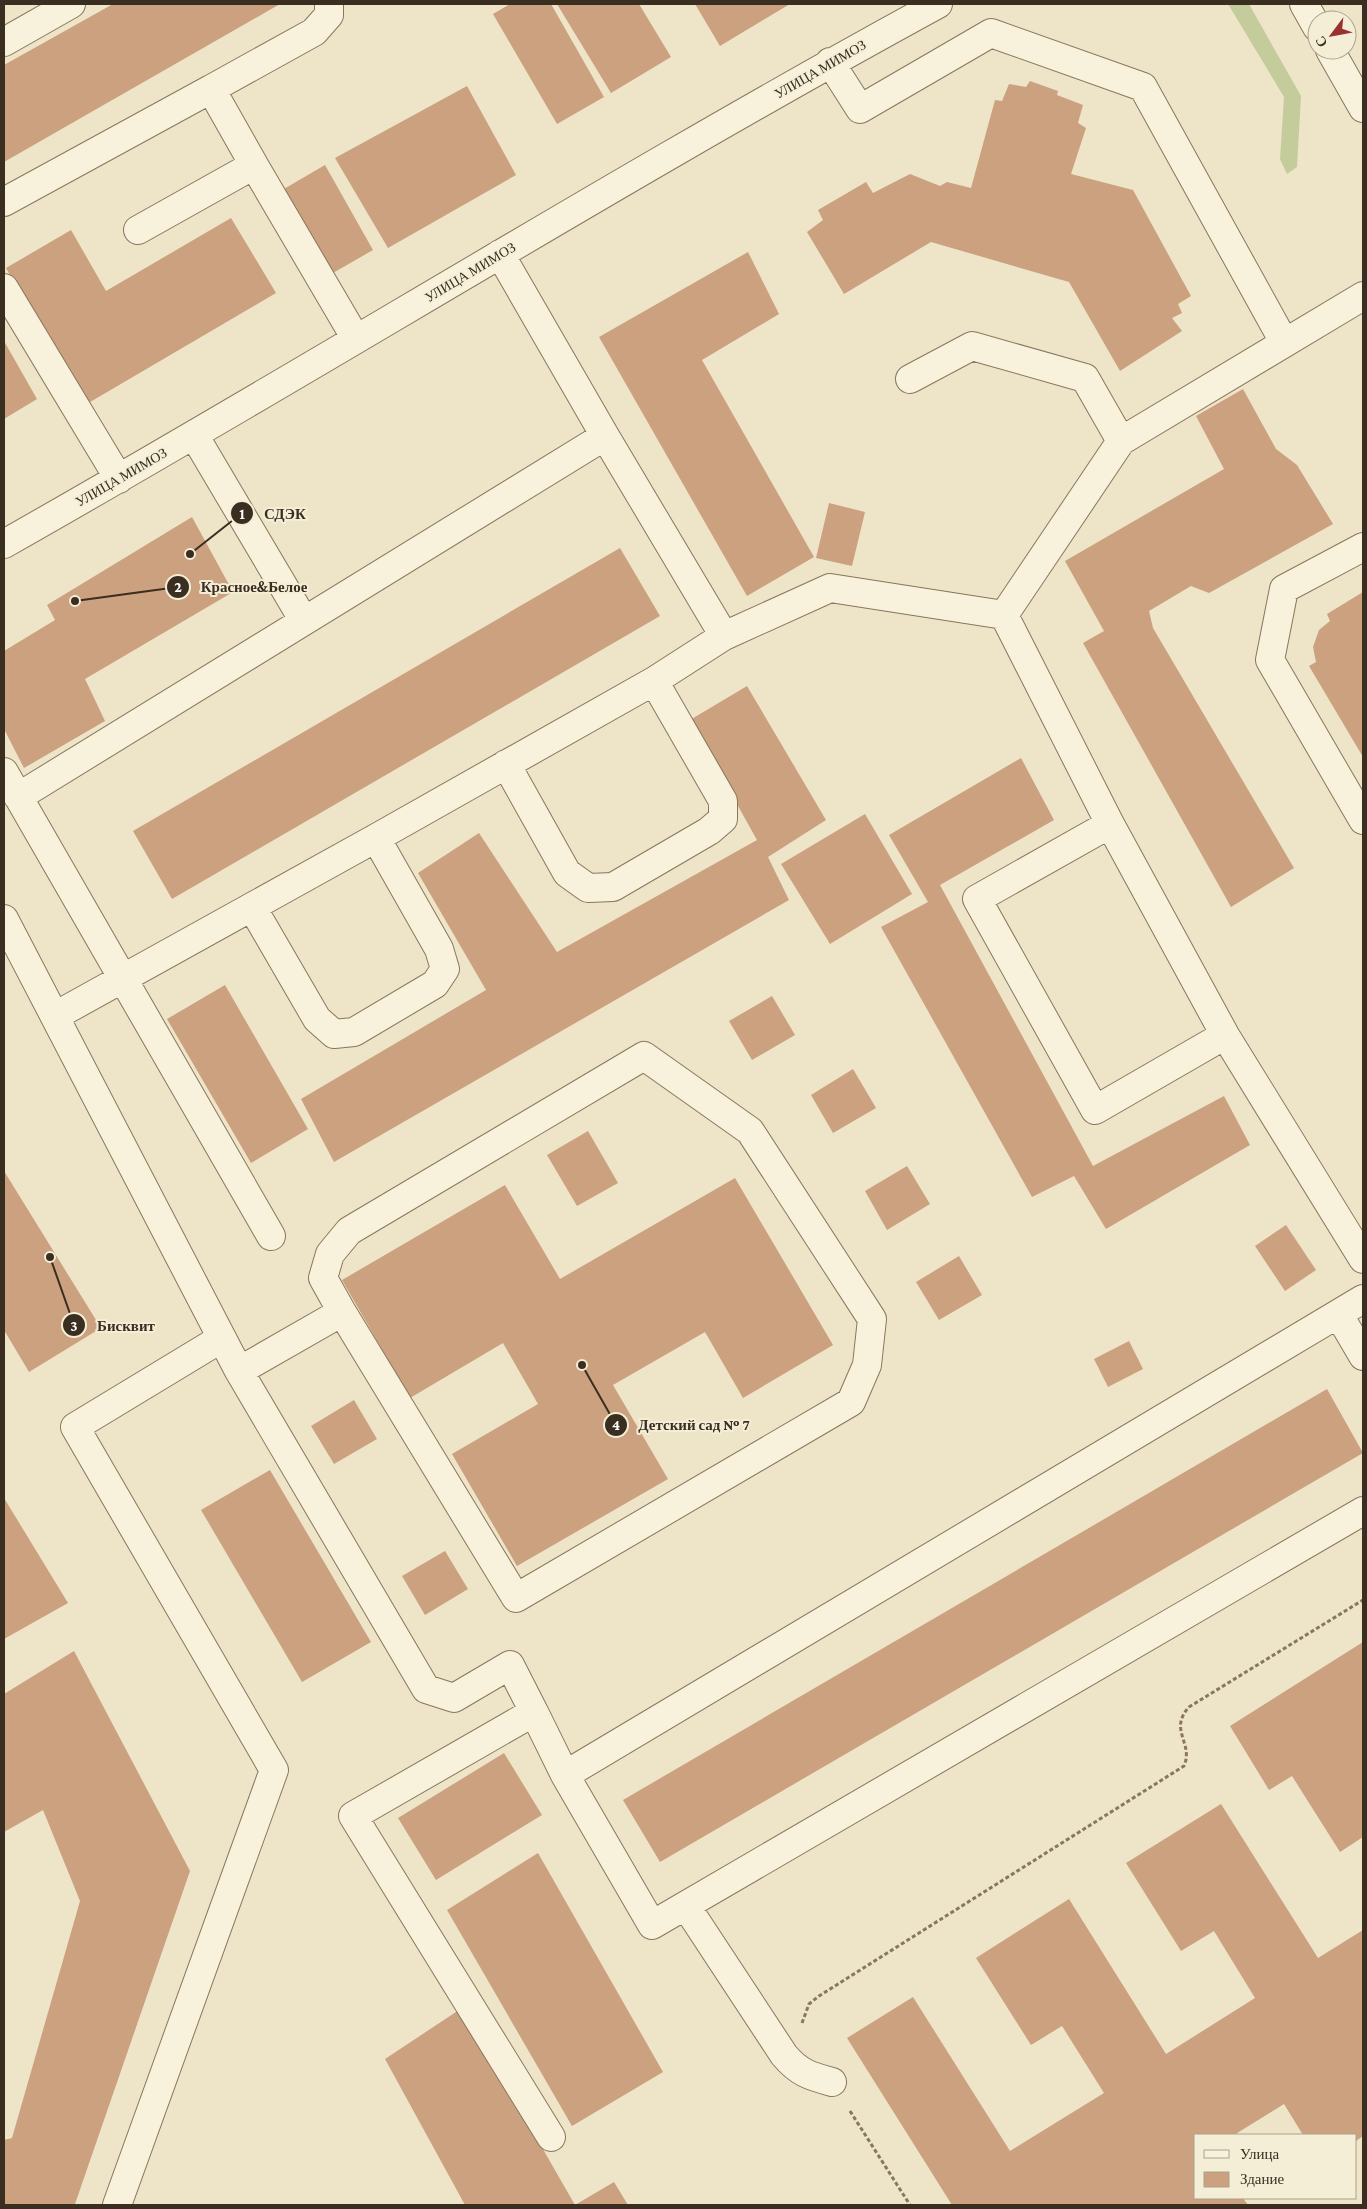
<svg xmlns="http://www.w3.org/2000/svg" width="1367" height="2209" viewBox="0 0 1367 2209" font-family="'Crimson Pro',serif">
<rect width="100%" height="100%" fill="#eee4c8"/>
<!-- green -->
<path fill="#c4cc9c" d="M 1228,4 L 1249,4 L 1301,96 L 1297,167 L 1287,174 L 1280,159 L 1284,97 Z"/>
<!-- building -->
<path fill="#cba17f" d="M 113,4 L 280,4 L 4,162 L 4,65 Z
M 510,4 L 551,4 L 604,97 L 557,124 L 493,14 Z
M 557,4 L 639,4 L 671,57 L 611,93 Z
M 695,4 L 790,4 L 720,46 Z
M 1030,81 L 1058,91 L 1057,95 L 1083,105 L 1078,123 L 1086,128 L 1071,174 L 1133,190 L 1191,296 L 1178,304 L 1182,313 L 1172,318 L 1182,331 L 1120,371 L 1069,282 L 931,242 L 844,294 L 807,232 L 823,220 L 818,210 L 866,182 L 873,193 L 910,174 L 940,186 L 947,182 L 971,188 L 995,100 L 1002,101 L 1009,84 L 1026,87 Z
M 467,86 L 516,175 L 388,248 L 335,158 Z
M 325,165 L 373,250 L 326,277 L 277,193 Z
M 231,218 L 276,293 L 85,405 L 6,268 L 71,230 L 106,291 Z
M 748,252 L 779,314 L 702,360 L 814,557 L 747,596 L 599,337 Z
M 4,341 L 37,399 L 4,419 Z
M 1243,389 L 1276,449 L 1297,465 L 1333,524 L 1209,593 L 1191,586 L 1149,611 L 1153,628 L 1294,868 L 1231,907 L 1083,643 L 1104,631 L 1065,561 L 1224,469 L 1196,416 Z
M 829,503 L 865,512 L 852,566 L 816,558 Z
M 192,517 L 233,592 L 85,679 L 105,721 L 24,768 L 4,729 L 4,651 L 55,620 L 47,605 Z
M 620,548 L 660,616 L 172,899 L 133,831 Z
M 1363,592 L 1363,757 L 1309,666 L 1316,662 L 1313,647 L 1319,630 L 1330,621 L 1327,614 Z
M 747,686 L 826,820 L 768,857 L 789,900 L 334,1162 L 301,1099 L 486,990 L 418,873 L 479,833 L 557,952 L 757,840 L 690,720 Z
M 1021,758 L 1054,820 L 940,885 L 1093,1166 L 1224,1096 L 1250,1145 L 1106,1229 L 1074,1176 L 1032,1197 L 881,927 L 928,902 L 889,835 Z
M 865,814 L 912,894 L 830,944 L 781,864 Z
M 225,985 L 308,1129 L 251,1163 L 167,1019 Z
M 772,996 L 795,1035 L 752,1060 L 729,1021 Z
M 853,1069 L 876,1108 L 833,1133 L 811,1095 Z
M 588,1131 L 618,1183 L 577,1206 L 547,1155 Z
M 907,1166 L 930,1204 L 887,1230 L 865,1191 Z
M 4,1171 L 101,1328 L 29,1372 L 4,1330 Z
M 735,1178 L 833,1345 L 743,1398 L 705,1332 L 613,1385 L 668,1479 L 517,1566 L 452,1454 L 538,1404 L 503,1343 L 410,1398 L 342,1280 L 505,1185 L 560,1279 Z
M 1286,1225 L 1316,1270 L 1285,1291 L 1255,1246 Z
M 959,1256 L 982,1295 L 939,1320 L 916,1282 Z
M 1129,1341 L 1143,1369 L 1108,1387 L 1094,1359 Z
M 1327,1389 L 1363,1453 L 660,1862 L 623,1800 Z
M 354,1400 L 377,1439 L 334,1464 L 311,1426 Z
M 270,1470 L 371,1642 L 302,1682 L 201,1510 Z
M 4,1498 L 68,1603 L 4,1639 Z
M 445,1551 L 468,1589 L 425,1615 L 402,1576 Z
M 1363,1642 L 1363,1837 L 1340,1852 L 1292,1776 L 1269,1790 L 1230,1726 Z
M 74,1651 L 190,1871 L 75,2204 L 4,2205 L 4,2140 L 12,2138 L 80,1901 L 43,1810 L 4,1832 L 4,1694 Z
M 504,1753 L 542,1815 L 436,1880 L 398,1818 Z
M 1221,1804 L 1318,1958 L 1363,1930 L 1363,2136 L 1356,2141 L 1356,2135 L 1303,2135 L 1284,2104 L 1234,2135 L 1196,2135 L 1196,2198 L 1243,2198 L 1248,2205 L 952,2205 L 847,2038 L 913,1997 L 1010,2151 L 1104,2093 L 1062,2026 L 1031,2045 L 976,1958 L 1069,1899 L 1166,2054 L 1255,1998 L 1214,1931 L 1181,1951 L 1126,1863 Z
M 538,1853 L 663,2072 L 572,2126 L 447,1910 Z
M 462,2008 L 575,2205 L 614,2182 L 628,2205 L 465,2205 L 385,2059 Z"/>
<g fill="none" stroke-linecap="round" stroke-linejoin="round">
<!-- minor casing -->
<g stroke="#89765d" stroke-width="30">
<path id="minor" d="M 1304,4 L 1317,27
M 4,42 L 71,4
M 1330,50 L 1363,108
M 830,62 L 860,109 L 991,33 L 1143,87 L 1284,342
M 254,165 L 211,89 L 314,32 L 329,15 L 329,4
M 4,202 L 211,89
M 138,230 L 254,165 L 356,339
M 4,288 L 119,479
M 910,379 L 972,346 L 1085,378 L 1121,441
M 194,435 L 304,621
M 4,544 C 317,367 622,176 938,4
M 1363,547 L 1284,589 L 1270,660 L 1363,820
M 1004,615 L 1121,441 L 1363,296
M 724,636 L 830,588 L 1004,615 L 1110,824 L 1225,1035 L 1363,1259
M 506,764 L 567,873 L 588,888 L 613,887 L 709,831 L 723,819 L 723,801 L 654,681
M 4,772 L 271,1236
M 18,797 L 605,436
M 1110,824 L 977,899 L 1095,1110 L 1225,1035
M 252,907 L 317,1019 L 334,1034 L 354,1032 L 435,984 L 445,969 L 439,949 L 376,838
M 4,919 L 239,1371 L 426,1689 L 454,1698 L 510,1665 L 534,1712
M 55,1016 L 376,838 L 654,681 L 724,636 L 605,436 L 500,254
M 1363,1299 L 565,1775 L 652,1925 L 1363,1511
M 1339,1315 L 1363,1356
M 239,1371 L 342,1312 L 323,1278 L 330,1254 L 349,1231 L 644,1056 L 750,1131 L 872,1319 L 867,1365 L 851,1402 L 516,1598 L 342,1312
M 686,1906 L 784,2055 C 799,2073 810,2076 832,2082
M 551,2137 L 353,1816 L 534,1712 L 565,1775
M 117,2205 L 274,1770 L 75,1427 L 222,1338"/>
</g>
<!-- path -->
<path stroke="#89765d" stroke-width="3" stroke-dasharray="4 2.5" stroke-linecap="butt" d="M 802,2023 L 809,2004 L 819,1996 L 1184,1766 C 1194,1743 1168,1730 1189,1707 L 1363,1600
M 850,2111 L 910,2205"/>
<!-- minor -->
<use href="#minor" stroke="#f8f1db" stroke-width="28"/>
</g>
<g text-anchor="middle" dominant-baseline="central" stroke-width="4" stroke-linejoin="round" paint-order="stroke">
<!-- street labels -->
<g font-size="14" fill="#3a2e20" stroke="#f5eed7">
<text transform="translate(820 69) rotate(-30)">УЛИЦА МИМОЗ</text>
<text transform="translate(470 272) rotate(-31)">УЛИЦА МИМОЗ</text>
<text transform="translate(121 477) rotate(-30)">УЛИЦА МИМОЗ</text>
</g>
</g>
<!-- callouts -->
<path fill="none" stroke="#3a2e20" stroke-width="2" d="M190 554L242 513M75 601L178 587M50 1257L74 1325M582 1365L616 1425"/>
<g fill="#3a2e20" stroke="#f5eed7" stroke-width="2">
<circle cx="190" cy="554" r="5"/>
<circle cx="75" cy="601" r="5"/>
<circle cx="50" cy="1257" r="5"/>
<circle cx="582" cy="1365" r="5"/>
<circle cx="242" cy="513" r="12"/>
<circle cx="178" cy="587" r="12"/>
<circle cx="74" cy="1325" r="12"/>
<circle cx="616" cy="1425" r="12"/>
</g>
<g font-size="15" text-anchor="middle" font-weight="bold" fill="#fff">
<text x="242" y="519">1</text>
<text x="178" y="592">2</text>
<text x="74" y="1331">3</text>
<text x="616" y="1430">4</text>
</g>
<g font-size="15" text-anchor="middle" font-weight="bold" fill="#3a2e20" stroke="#f5eed7" stroke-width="4" stroke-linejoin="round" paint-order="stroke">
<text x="285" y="519">СДЭК</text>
<text x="254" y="592">Красное&amp;Белое</text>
<text x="126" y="1331">Бисквит</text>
<text x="694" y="1430">Детский сад № 7</text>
</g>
<!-- border -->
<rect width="1367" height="2209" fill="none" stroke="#3a2e20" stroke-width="10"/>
<!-- legend -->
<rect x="1194" y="2134" width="162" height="65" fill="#f5eed7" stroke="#aaa18e"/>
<rect x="1204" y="2150" width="25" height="8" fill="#f8f1db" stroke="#aaa18e"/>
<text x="1240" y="2159" font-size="15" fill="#3a2e20">Улица</text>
<rect x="1204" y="2172" width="25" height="15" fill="#cba17f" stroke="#aaa18e"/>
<text x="1240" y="2184" font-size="15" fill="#3a2e20">Здание</text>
<!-- north arrow -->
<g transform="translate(1332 35) rotate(238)"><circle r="24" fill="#f5eed7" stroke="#aaa18e"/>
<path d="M0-4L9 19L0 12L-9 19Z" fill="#97322f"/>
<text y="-8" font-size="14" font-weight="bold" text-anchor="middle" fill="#3a2e20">С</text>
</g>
</svg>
